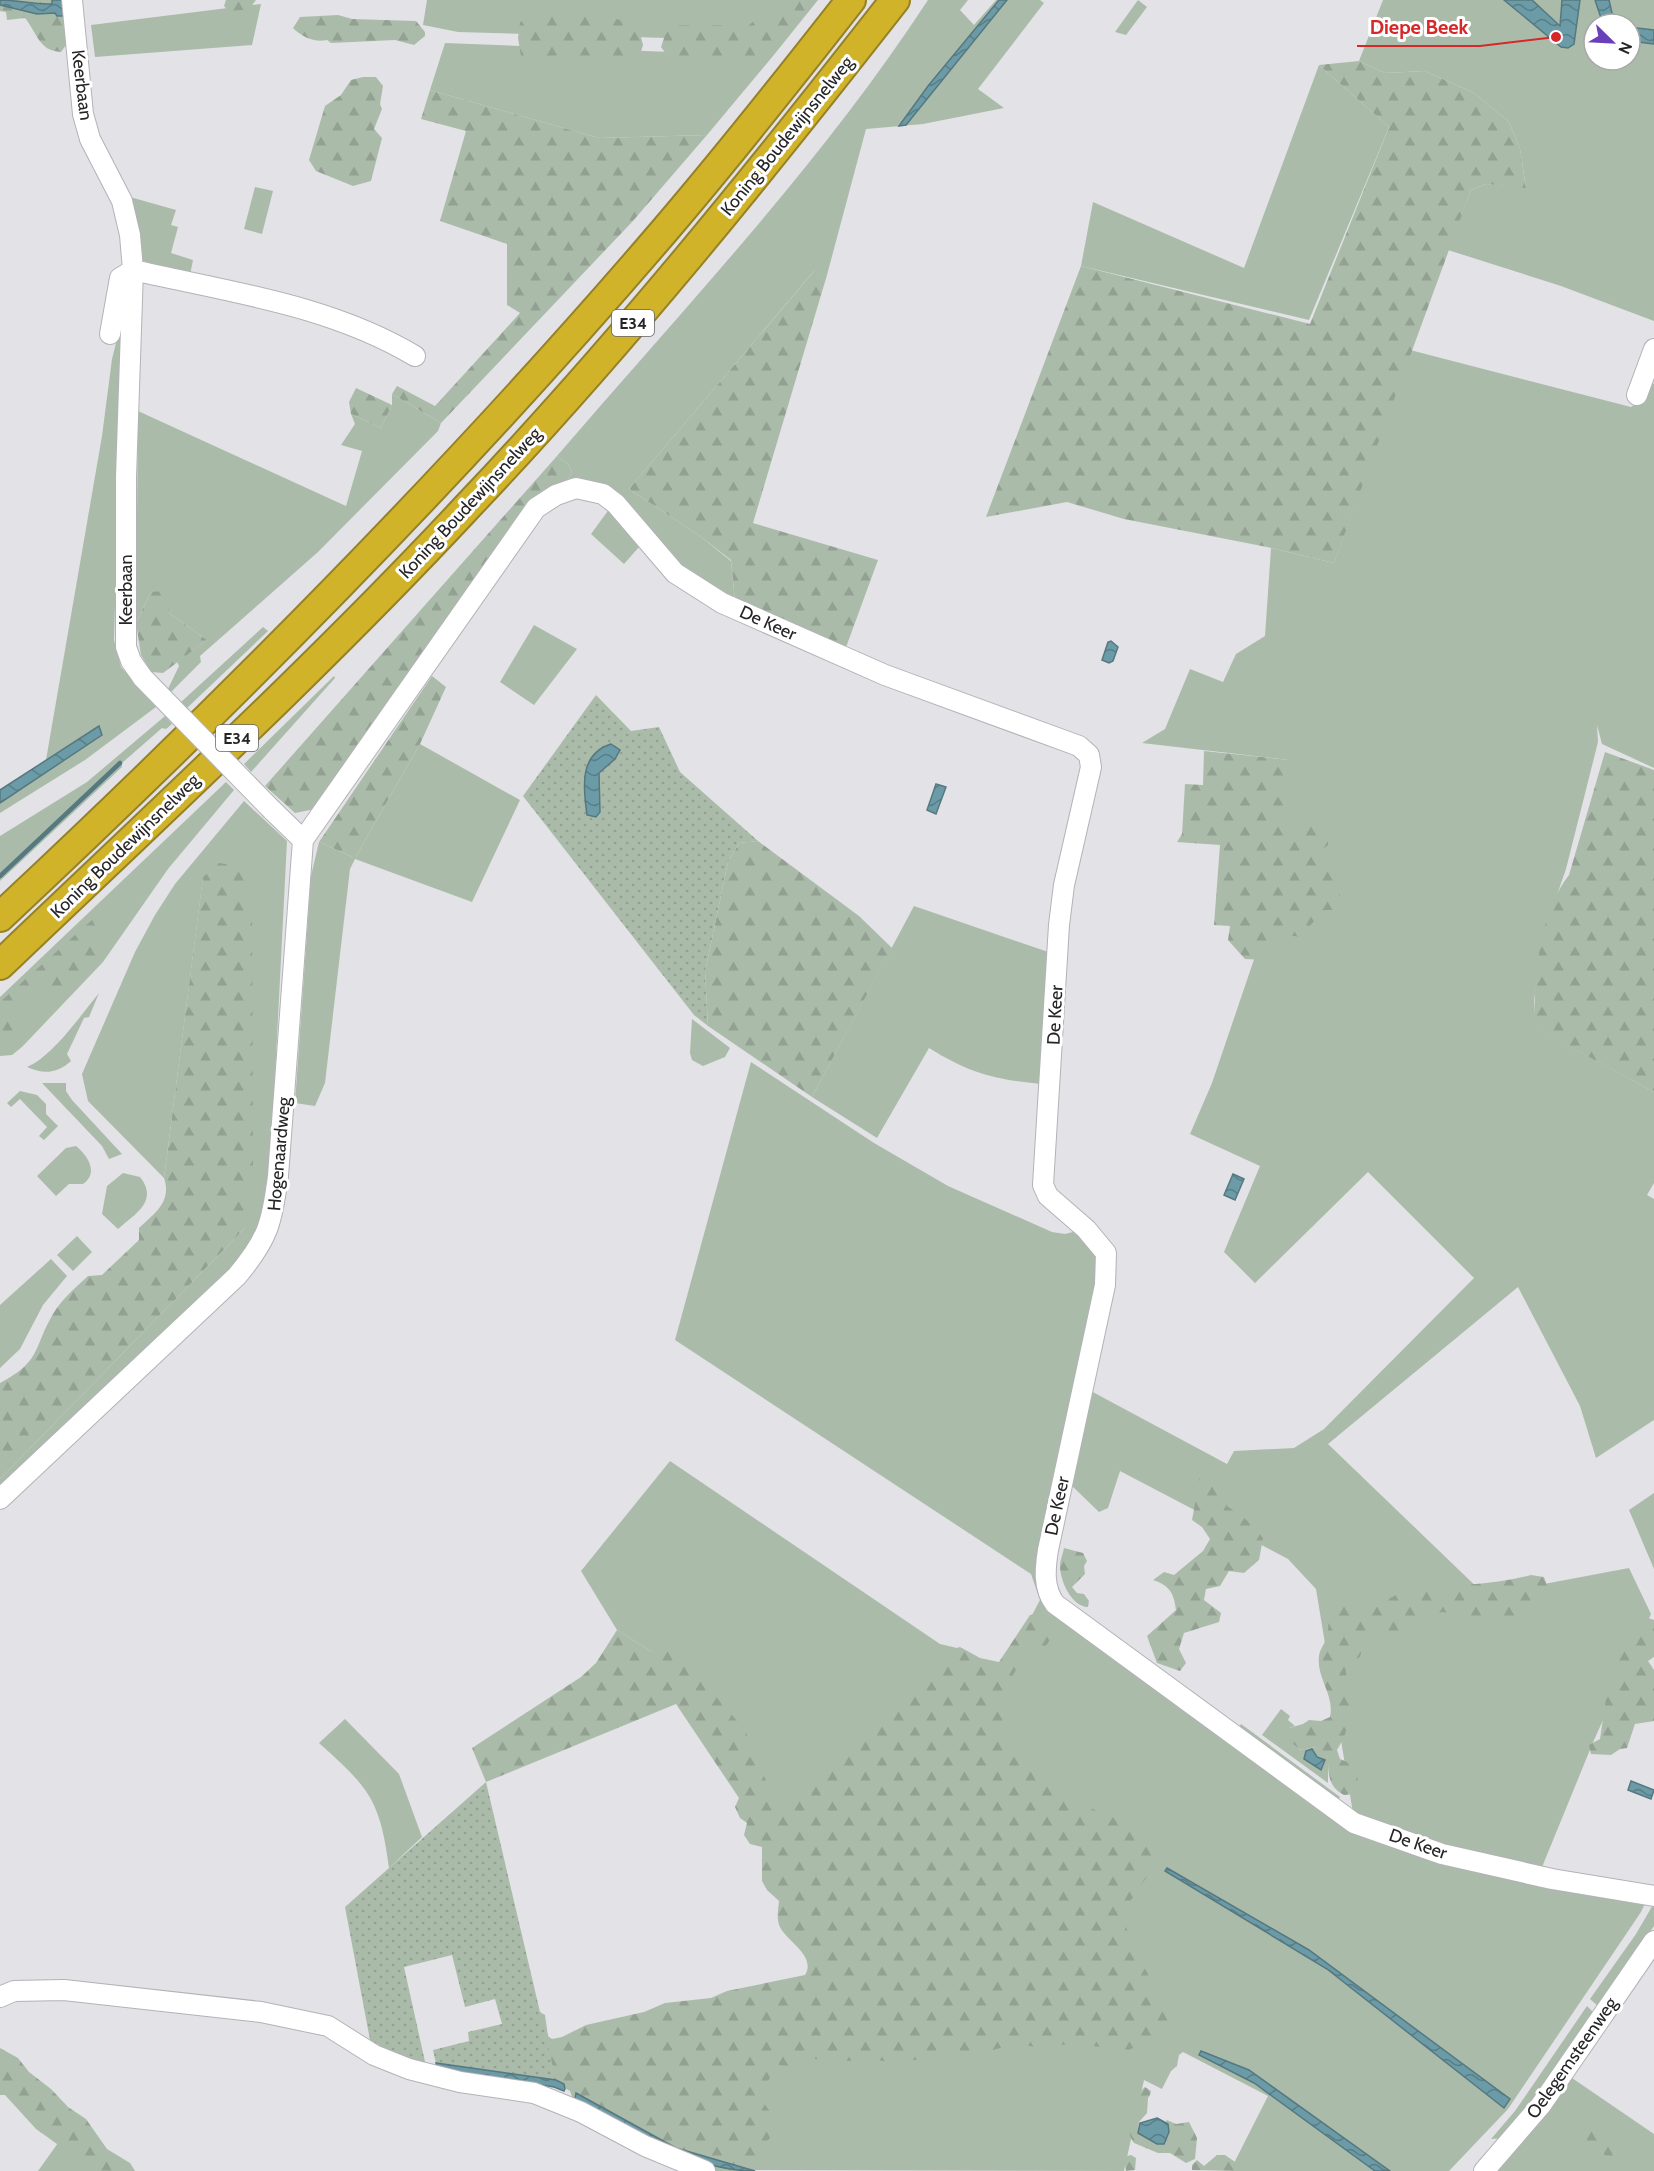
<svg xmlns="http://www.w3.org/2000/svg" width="1654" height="2171" viewBox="0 0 1654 2171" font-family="Cabin,sans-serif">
<defs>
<pattern id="forest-firs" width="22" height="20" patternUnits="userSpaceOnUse" patternTransform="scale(1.5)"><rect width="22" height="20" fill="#aabca9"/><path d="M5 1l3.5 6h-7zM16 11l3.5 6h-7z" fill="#92a191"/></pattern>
<pattern id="garden-dots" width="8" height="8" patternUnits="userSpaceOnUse" patternTransform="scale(1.5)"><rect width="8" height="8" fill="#aabca9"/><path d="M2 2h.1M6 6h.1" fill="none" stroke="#92a191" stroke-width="1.8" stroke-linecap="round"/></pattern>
<pattern id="water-waves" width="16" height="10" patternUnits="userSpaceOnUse" patternTransform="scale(1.5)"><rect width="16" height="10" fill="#6b9ba6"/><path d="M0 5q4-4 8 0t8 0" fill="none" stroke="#587e87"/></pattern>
</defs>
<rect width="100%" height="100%" fill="#e3e2e7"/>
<!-- grass -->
<path fill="#aabca9" d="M 427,0 L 797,0 L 773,31 L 738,40 L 458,32 L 423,25 Z
M 928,0 L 968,0 L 960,10 L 974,25 L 996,0 L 1040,0 L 1044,3 L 978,89 L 1004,108 L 923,124 L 866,129 L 827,275 L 814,271 L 629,489 L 700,536 L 731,561 L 735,602 L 690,577 L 602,485 L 590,481 L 566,483 L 572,473 L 569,465 L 557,456 C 684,308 821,164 928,0 Z
M 1138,0 L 1147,7 L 1126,35 L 1115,32 Z
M 1383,0 L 1595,0 L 1603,24 L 1594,24 L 1594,60 L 1630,60 L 1630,41 L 1654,44 L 1654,321 L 1561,286 L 1448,250 L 1471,190 L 1486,184 L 1526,187 L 1520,149 L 1509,122 L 1474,93 L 1425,71 L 1385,73 L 1359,61 Z
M 1609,0 L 1654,0 L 1654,30 L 1620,24 L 1612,13 Z
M 261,4 L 252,45 L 95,57 L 91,25 Z
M 445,43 L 773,56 L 707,135 L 599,138 L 430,90 Z
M 1319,65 L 1389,127 L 1309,320 L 1081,266 L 1093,202 L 1244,268 Z
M 255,187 L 273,191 L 262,234 L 244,229 Z
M 130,197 L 176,210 L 171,225 L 178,227 L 171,253 L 193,260 L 190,275 L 143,261 L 136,216 Z
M 123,333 L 114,640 L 121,667 L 156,707 L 85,760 L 0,813 L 0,803 L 102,735 L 98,727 L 46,760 L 102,436 L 112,359 L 118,335 Z
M 1410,350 L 1631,407 L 1638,402 L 1646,380 L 1654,384 L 1654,768 L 1602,744 L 1597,725 L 1598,742 L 1566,869 L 1543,935 L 1534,1001 L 1536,1028 L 1654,1092 L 1654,1183 L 1647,1195 L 1654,1199 L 1654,1420 L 1596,1458 L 1580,1406 L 1518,1287 L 1328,1444 L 1485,1595 L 1629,1568 L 1651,1614 L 1594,1740 L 1540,1872 L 1647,1899 L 1641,1912 L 1508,2109 L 1449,2171 L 1230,2171 L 1268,2096 L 1183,2052 L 1179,2055 L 1177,2066 L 1171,2071 L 1162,2089 L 1144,2080 L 1124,2171 L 751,2170 L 769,2046 L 1028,1771 L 995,1737 L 997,1671 L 1022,1634 L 1040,1600 L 1031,1574 L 675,1340 L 751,1062 L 874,1143 L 948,1186 L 1052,1232 L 1065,1234 L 1081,1230 L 1100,1257 L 1044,1595 L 1353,1813 L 1316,1589 L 1288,1559 L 1120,1471 L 1108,1508 L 1099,1512 L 1069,1483 L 1089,1390 L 1227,1464 L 1234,1451 L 1294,1448 L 1324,1429 L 1474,1278 L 1368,1172 L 1255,1283 L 1224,1252 L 1260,1166 L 1190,1134 L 1212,1083 L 1264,930 L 1289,760 L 1142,743 L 1165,729 L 1190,669 L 1223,682 L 1236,654 L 1265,636 L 1271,548 L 1334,563 Z
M 392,394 L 441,423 L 438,431 L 318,552 L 200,656 L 201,662 L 171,692 L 168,689 L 179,666 L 177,662 L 207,640 L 169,613 L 151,592 L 136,623 L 138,411 L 346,506 L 362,451 L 341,445 L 355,424 L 351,414 L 381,428 L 392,405 Z
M 610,508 L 640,546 L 624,564 L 591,534 Z
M 534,625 L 577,649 L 534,705 L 500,682 Z
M 263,627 L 268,631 L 187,708 L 181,702 Z
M 334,676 L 335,678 L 251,772 L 244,764 Z
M 165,716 L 172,724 L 166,729 L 162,728 L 122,763 L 122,767 L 0,881 L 0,836 L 87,782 Z
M 420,744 L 520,800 L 472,902 L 355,859 L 350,869 L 325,1083 L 315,1106 L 295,1103 L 311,876 L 319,842 L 355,858 Z
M 226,782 L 234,790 L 168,869 L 103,962 L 22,1047 L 12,1055 L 0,1056 L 0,997 Z
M 244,801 L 287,841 L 269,1195 L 251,1249 L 0,1489 L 0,1479 L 245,1228 L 203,878 L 164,1178 L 88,1101 L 82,1074 L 135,952 L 155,915 L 175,884 Z
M 914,906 L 1057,955 L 1051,1085 C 999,1080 974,1076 929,1048 L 877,1138 L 812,1097 Z
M 99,993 L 89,1017 L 84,1018 L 67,1054 L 71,1061 C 58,1073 44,1075 27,1067 C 53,1056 80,1016 99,993 Z
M 692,1019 L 730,1048 L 725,1057 L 703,1066 L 692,1060 L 690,1053 Z
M 42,1083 L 66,1083 L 66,1091 L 72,1100 L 122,1154 L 109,1159 L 102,1146 Z
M 20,1091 L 37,1095 L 46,1104 L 46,1114 L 58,1126 L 44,1140 L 39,1136 L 47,1127 L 20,1099 L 11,1107 L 7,1103 Z
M 76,1146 C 88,1156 99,1173 83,1184 L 69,1184 L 56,1196 L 37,1176 L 66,1148 Z
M 123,1173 L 140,1177 C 159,1201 135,1214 118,1229 L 102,1214 L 107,1186 Z
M 77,1236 L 92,1252 L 73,1271 L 57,1255 Z
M 51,1259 L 67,1276 L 43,1305 L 20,1349 L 0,1368 L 0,1305 Z
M 670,1461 L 940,1644 L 957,1648 L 848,1765 L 779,1811 L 652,1652 L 617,1630 L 581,1571 Z
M 1654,1493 L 1654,1569 L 1629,1510 Z
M 1281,1709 L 1290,1716 L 1288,1720 L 1295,1726 L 1289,1728 L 1300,1750 L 1316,1747 L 1328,1757 L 1328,1783 L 1262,1735 Z
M 345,1719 L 399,1774 L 422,1837 L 389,1868 C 380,1799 369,1788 319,1743 Z
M 1241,1724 L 1340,1797 L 1337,1802 L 1237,1730 Z
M 1654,1903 L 1654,1926 L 1598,2006 L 1590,1999 L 1636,1934 Z
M 1587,2006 L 1594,2013 L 1561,2063 L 1504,2138 L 1491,2139 L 1515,2111 Z
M 1572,2078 L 1654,2134 L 1654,2171 L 1496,2171 L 1523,2141 Z
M 73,2122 L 124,2171 L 38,2171 Z"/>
<!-- forest -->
<path fill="url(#forest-firs)" d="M 0,0 L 65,0 L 69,41 L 61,52 C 39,51 37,33 25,18 L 7,20 L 6,12 L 0,11 Z
M 226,0 L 256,0 L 249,9 L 234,11 L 231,14 L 224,6 Z
M 790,0 L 818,0 L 773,56 L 680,61 L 669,58 L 661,47 L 667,29 L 673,25 L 723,25 L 743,30 L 760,16 L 779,17 Z
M 552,13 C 581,19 612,13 638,26 L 643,45 L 639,58 C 627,61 622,59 610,58 C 589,58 580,65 558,55 L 541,61 L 521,56 L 518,38 L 520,22 Z
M 338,15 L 352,19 L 416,21 L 425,32 L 425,36 L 414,45 L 395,40 L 331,43 L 327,40 C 315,43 302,37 293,28 L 300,17 Z
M 1359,61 L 1385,73 L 1425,71 L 1474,93 L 1509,122 L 1520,149 L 1526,188 L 1486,184 L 1471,190 L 1334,563 L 1267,547 L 1124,519 L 1067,502 L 986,517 L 1081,266 L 1310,324 L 1389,127 L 1319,65 Z
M 363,77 L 376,77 L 383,86 L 380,104 L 382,109 L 374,129 L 382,138 L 371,181 L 353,186 L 316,171 L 309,160 L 325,106 L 341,95 L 351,80 Z
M 430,90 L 599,138 L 707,135 L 632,222 L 441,423 L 392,394 L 397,386 L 435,406 L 520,313 L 507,305 L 507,244 L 440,221 L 466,131 L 421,119 Z
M 815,270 L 827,275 L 753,523 L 878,560 L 845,650 L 735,602 L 731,560 L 700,536 L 629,489 Z
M 356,388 L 392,405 L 381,428 L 351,414 L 349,402 Z
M 557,456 L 569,465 L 572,473 L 566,483 L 315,809 L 295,813 L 265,786 Z
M 165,591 L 169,613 L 207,640 L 163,673 L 151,672 L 141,655 L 136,623 L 151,592 Z
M 432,676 L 446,687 L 420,744 L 355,858 L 319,842 Z
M 1204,751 L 1290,760 L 1283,818 L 1297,825 L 1310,819 L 1331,826 L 1328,845 L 1315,855 L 1339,882 L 1341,910 L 1324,910 L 1300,937 L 1281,934 L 1262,960 L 1245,959 L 1228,940 L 1230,926 L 1214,925 L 1220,845 L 1177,842 L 1182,834 L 1185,784 L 1203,785 Z
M 1605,752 L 1654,770 L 1654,1092 L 1535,1028 C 1533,982 1539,912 1569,875 Z
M 758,841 L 859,916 L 892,948 L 812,1097 L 708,1026 L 705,972 L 728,862 L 739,843 Z
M 219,863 L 243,867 L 252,905 L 253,1178 L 245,1228 L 0,1479 L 0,1383 C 42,1361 33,1348 53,1314 C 62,1299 76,1287 88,1276 L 102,1275 L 139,1240 L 139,1228 C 155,1213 172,1202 164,1178 L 203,877 Z
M 93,919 L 99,921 L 104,927 L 98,957 L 72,983 L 56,988 L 33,989 L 24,1002 L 9,1038 L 0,1042 L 0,1002 Z
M 1201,1471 L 1214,1471 L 1223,1480 L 1227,1506 L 1252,1524 L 1263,1538 L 1259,1560 L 1244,1573 L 1229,1571 L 1220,1586 L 1206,1589 L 1204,1600 L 1221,1613 L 1219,1622 L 1184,1633 L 1179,1649 L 1186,1663 L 1180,1671 L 1157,1663 L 1147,1636 L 1176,1610 C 1174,1593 1169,1585 1153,1580 L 1164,1572 L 1174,1575 L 1203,1551 L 1210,1539 L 1202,1527 L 1192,1520 Z
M 1064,1548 L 1083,1553 L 1087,1561 L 1084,1566 L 1085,1574 L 1072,1587 L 1077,1593 L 1084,1594 L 1089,1601 L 1088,1607 C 1072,1607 1060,1581 1060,1566 C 1060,1560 1063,1554 1064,1548 Z
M 1531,1575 L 1544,1577 L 1551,1597 L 1533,1615 L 1484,1619 L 1442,1612 L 1429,1617 L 1420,1627 L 1406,1628 L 1393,1635 L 1381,1631 L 1365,1636 L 1360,1657 L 1347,1663 C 1343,1673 1350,1684 1352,1695 C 1354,1711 1346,1737 1337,1750 L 1340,1759 C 1358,1765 1361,1777 1354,1794 L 1344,1795 C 1328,1787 1328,1773 1328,1757 L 1321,1754 L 1316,1747 L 1301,1750 L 1285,1738 L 1289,1728 L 1303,1724 L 1309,1720 L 1321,1721 L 1330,1717 C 1335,1695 1316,1678 1319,1656 C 1320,1648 1326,1643 1327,1635 C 1330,1626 1326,1616 1335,1610 C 1344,1604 1360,1607 1371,1605 C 1386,1602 1397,1592 1413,1590 C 1453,1584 1492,1586 1531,1575 Z
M 1039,1613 L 1051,1621 L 1053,1636 L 1042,1651 L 1029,1652 L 1020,1650 L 1012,1657 L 1016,1670 L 1013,1675 L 1018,1681 L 1014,1693 L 1006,1701 L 1005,1720 L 1000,1730 L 1002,1739 C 1017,1749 1027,1762 1040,1773 C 1058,1787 1079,1800 1098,1812 C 1113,1821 1129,1817 1141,1827 C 1150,1835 1155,1847 1159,1859 L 1125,1909 L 1125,1923 L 1130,1939 L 1163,2004 L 1168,2023 L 1151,2039 L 1145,2049 L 1136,2047 L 1128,2050 L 1114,2045 L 1100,2047 L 1073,2043 L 1045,2048 L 1015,2044 L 993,2050 L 982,2049 L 979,2054 L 971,2055 L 966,2051 L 945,2056 L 934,2053 C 916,2063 881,2067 865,2053 L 853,2061 L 812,2059 L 809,2056 L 803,2058 L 793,2069 L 776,2064 L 766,2086 L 765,2105 L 769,2110 L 767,2120 L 770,2138 L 761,2148 L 762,2153 L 755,2171 L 705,2171 L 575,2105 L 570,2091 L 556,2083 L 535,2009 L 545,2015 L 548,2036 L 552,2039 L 562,2037 L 586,2025 L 644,2012 L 665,2003 L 711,1998 L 727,1991 L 805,1975 C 816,1957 790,1943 781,1929 C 776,1921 778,1911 779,1901 L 767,1890 L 762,1881 L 762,1847 L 750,1844 L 744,1835 L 747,1823 L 740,1818 L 735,1807 L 739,1798 L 676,1704 L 486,1782 L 472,1748 L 581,1677 L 596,1663 L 617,1630 L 652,1652 L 670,1644 L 745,1730 L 777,1807 L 780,1809 L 792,1800 L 801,1786 L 809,1786 L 814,1777 L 831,1765 L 831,1758 C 845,1747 860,1738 876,1726 L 953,1649 L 960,1647 L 980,1658 L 999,1662 L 1030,1615 Z
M 1645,1617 L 1654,1620 L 1654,1657 L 1648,1661 L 1654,1670 L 1654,1721 L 1635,1724 L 1627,1748 L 1620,1749 L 1611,1755 L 1591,1754 L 1589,1745 L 1600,1739 L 1607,1691 L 1618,1665 L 1622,1650 L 1633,1633 L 1636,1620 Z
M 0,2048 L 18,2058 L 29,2072 L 51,2089 L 68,2107 L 86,2119 L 107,2149 L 130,2163 L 135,2171 L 83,2171 L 57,2144 L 36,2129 L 5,2095 L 0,2095 Z
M 1145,2087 L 1151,2091 L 1150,2095 L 1148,2098 L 1147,2113 L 1139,2122 L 1138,2131 L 1163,2125 L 1167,2120 L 1176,2124 L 1189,2122 L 1197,2138 L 1195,2159 L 1186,2163 L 1170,2153 L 1158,2153 L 1134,2143 C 1132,2140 1130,2137 1130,2134 C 1129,2125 1138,2091 1145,2087 Z
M 1586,2124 C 1597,2125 1604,2136 1615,2139 L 1617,2156 L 1612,2160 L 1588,2143 L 1579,2128 Z
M 1131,2155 L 1136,2158 L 1135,2170 L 1126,2171 L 1124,2157 Z
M 1217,2155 L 1225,2155 L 1238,2164 L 1238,2171 L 1192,2170 L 1192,2165 L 1197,2160 L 1204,2166 Z"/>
<!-- garden -->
<path fill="url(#garden-dots)" d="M 596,695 L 631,731 L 659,727 L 680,772 L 758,841 L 739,843 L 728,862 L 705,972 L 708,1026 L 694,1015 L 523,796 Z
M 486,1782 L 556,2080 L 436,2063 L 433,2050 L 469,2041 L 468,2032 L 502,2024 L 495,1999 L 465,2007 L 452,1955 L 404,1967 L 426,2066 L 393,2053 L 370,2040 L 345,1907 Z"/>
<!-- water -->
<path fill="url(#water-waves)" stroke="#567880" stroke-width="1.5" d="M 0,0 C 18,0 35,5 52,4 L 52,0 L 63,0 L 66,16 L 57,16 L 55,13 L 37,14 L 0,5 Z
M 999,0 L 1007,0 L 906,125 L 899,126 L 928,86 Z
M 1504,0 L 1532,0 L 1560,26 L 1562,0 L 1580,0 L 1574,44 L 1568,48 L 1561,47 Z
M 1595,0 L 1609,0 L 1612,13 L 1620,24 L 1603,24 Z
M 1630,27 L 1654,30 L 1654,44 L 1630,41 Z
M 1111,641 L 1118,647 L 1113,661 L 1109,663 L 1102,660 L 1108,642 Z
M 99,726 L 102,735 L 0,803 L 0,790 Z
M 611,744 L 620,750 L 615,759 L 599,773 L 600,812 L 596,817 L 587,815 C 583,787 579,754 611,744 Z
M 936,784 L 946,787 L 936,814 L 927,810 Z
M 1233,1174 L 1244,1179 L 1235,1200 L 1224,1195 Z
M 1312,1749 L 1317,1757 L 1325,1760 L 1321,1770 L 1304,1759 L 1306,1751 Z
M 1631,1781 L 1654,1790 L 1651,1799 L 1628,1790 Z
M 1167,1868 L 1309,1950 L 1510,2099 L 1504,2108 L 1327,1969 L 1165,1871 Z
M 1201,2051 L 1249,2070 L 1390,2171 L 1375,2171 L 1254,2083 L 1199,2055 Z
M 436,2063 L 556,2080 L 564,2084 L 565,2089 L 564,2091 L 554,2087 L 438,2068 Z
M 576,2093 L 676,2148 L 755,2171 C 690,2171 631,2129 575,2099 Z
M 1157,2118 L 1168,2124 L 1169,2132 L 1164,2144 L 1157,2144 L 1138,2133 L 1140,2123 Z"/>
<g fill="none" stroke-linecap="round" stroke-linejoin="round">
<!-- stream -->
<path stroke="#567880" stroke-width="4.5" d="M 0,876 L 120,763"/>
<!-- minor casing -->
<g stroke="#b3b2b7" stroke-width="22">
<path id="minor" d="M 72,0 L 83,114 L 90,139 L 122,201 L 130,235 L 133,270 L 126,477 L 126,647 L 131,661 L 143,678
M 133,270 C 229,292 330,305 415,356
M 110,334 L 120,278 L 133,270
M 1637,395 L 1654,349
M 272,810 L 303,840
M 0,1499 L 237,1276 C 268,1239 272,1223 278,1176 L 303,840 L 536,508 L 556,495 L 576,488 L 603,494 L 616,504 L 675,573 L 722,603 L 885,675 L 1079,746 L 1089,755 L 1091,767 L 1064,885 L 1059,925 L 1043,1185 L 1048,1196 L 1086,1229 L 1106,1253 L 1105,1285 L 1048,1550 C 1045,1569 1043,1588 1055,1604 L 1354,1823 L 1442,1854 L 1552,1879 L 1654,1896
M 0,1997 L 14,1991 L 64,1990 L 261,2012 L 328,2026 L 374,2055 L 409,2069 L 460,2082 L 534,2093 L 581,2112 L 645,2146 L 705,2171
M 1484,2171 L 1541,2105 L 1654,1941"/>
</g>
<!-- highway casing -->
<g stroke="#958128" stroke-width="32">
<path id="highway" d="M 0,917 C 233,699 458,472 665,230 C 729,155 790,78 851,0
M 0,965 C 158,814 319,666 468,506 C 620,346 759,174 895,0"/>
</g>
<!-- minor -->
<use href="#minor" stroke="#fff" stroke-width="20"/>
<!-- highway -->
<use href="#highway" stroke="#d1b329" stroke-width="28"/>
<!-- minor-bridge casing -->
<g stroke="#b3b2b7" stroke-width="22" stroke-linecap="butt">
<path id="minor-bridge" d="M 143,678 L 272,810"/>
</g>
<!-- minor-bridge -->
<use href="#minor-bridge" stroke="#fff" stroke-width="20"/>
</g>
<g text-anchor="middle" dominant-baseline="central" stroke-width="6" stroke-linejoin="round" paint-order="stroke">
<!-- shield labels -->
<g fill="#fff" stroke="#666668" stroke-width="1.5">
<rect x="612" y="310" width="42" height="26" rx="4.5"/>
<rect x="216" y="725" width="42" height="26" rx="4.5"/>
</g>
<g font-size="16" font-weight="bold" fill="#252527">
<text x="633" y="323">E34</text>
<text x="237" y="738">E34</text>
</g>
<!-- street labels -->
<g font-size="18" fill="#252527" stroke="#fff">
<text transform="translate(82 85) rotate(83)">Keerbaan</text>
<text transform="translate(787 136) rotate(-51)">Koning Boudewijnsnelweg</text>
<text transform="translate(470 503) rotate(-47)">Koning Boudewijnsnelweg</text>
<text transform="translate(126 590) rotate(-90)">Keerbaan</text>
<text transform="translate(768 623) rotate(24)">De Keer</text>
<text transform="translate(125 846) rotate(-44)">Koning Boudewijnsnelweg</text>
<text transform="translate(1055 1015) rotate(-87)">De Keer</text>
<text transform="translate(279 1154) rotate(-85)">Hogenaardweg</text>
<text transform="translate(1057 1506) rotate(-78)">De Keer</text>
<text transform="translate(1418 1844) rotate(19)">De Keer</text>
<text transform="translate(1572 2058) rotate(-55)">Oelegemsteenweg</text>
</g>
</g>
<!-- callouts -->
<path fill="none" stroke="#d62828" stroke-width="2" d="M1556 37L1480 46H1357"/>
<circle fill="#d62828" stroke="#fff" stroke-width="2" cx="1556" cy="37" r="6"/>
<g font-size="20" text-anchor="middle" font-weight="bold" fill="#d62828" stroke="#fff" stroke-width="6" stroke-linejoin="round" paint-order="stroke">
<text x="1419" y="34">Diepe Beek</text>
</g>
<!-- north arrow -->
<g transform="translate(1612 42) rotate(114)"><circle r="28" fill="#ffffff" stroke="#a8a8a9" stroke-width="1.5"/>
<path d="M0-4.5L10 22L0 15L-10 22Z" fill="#6940b9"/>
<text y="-9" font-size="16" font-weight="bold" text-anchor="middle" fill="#252527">N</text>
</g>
</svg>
